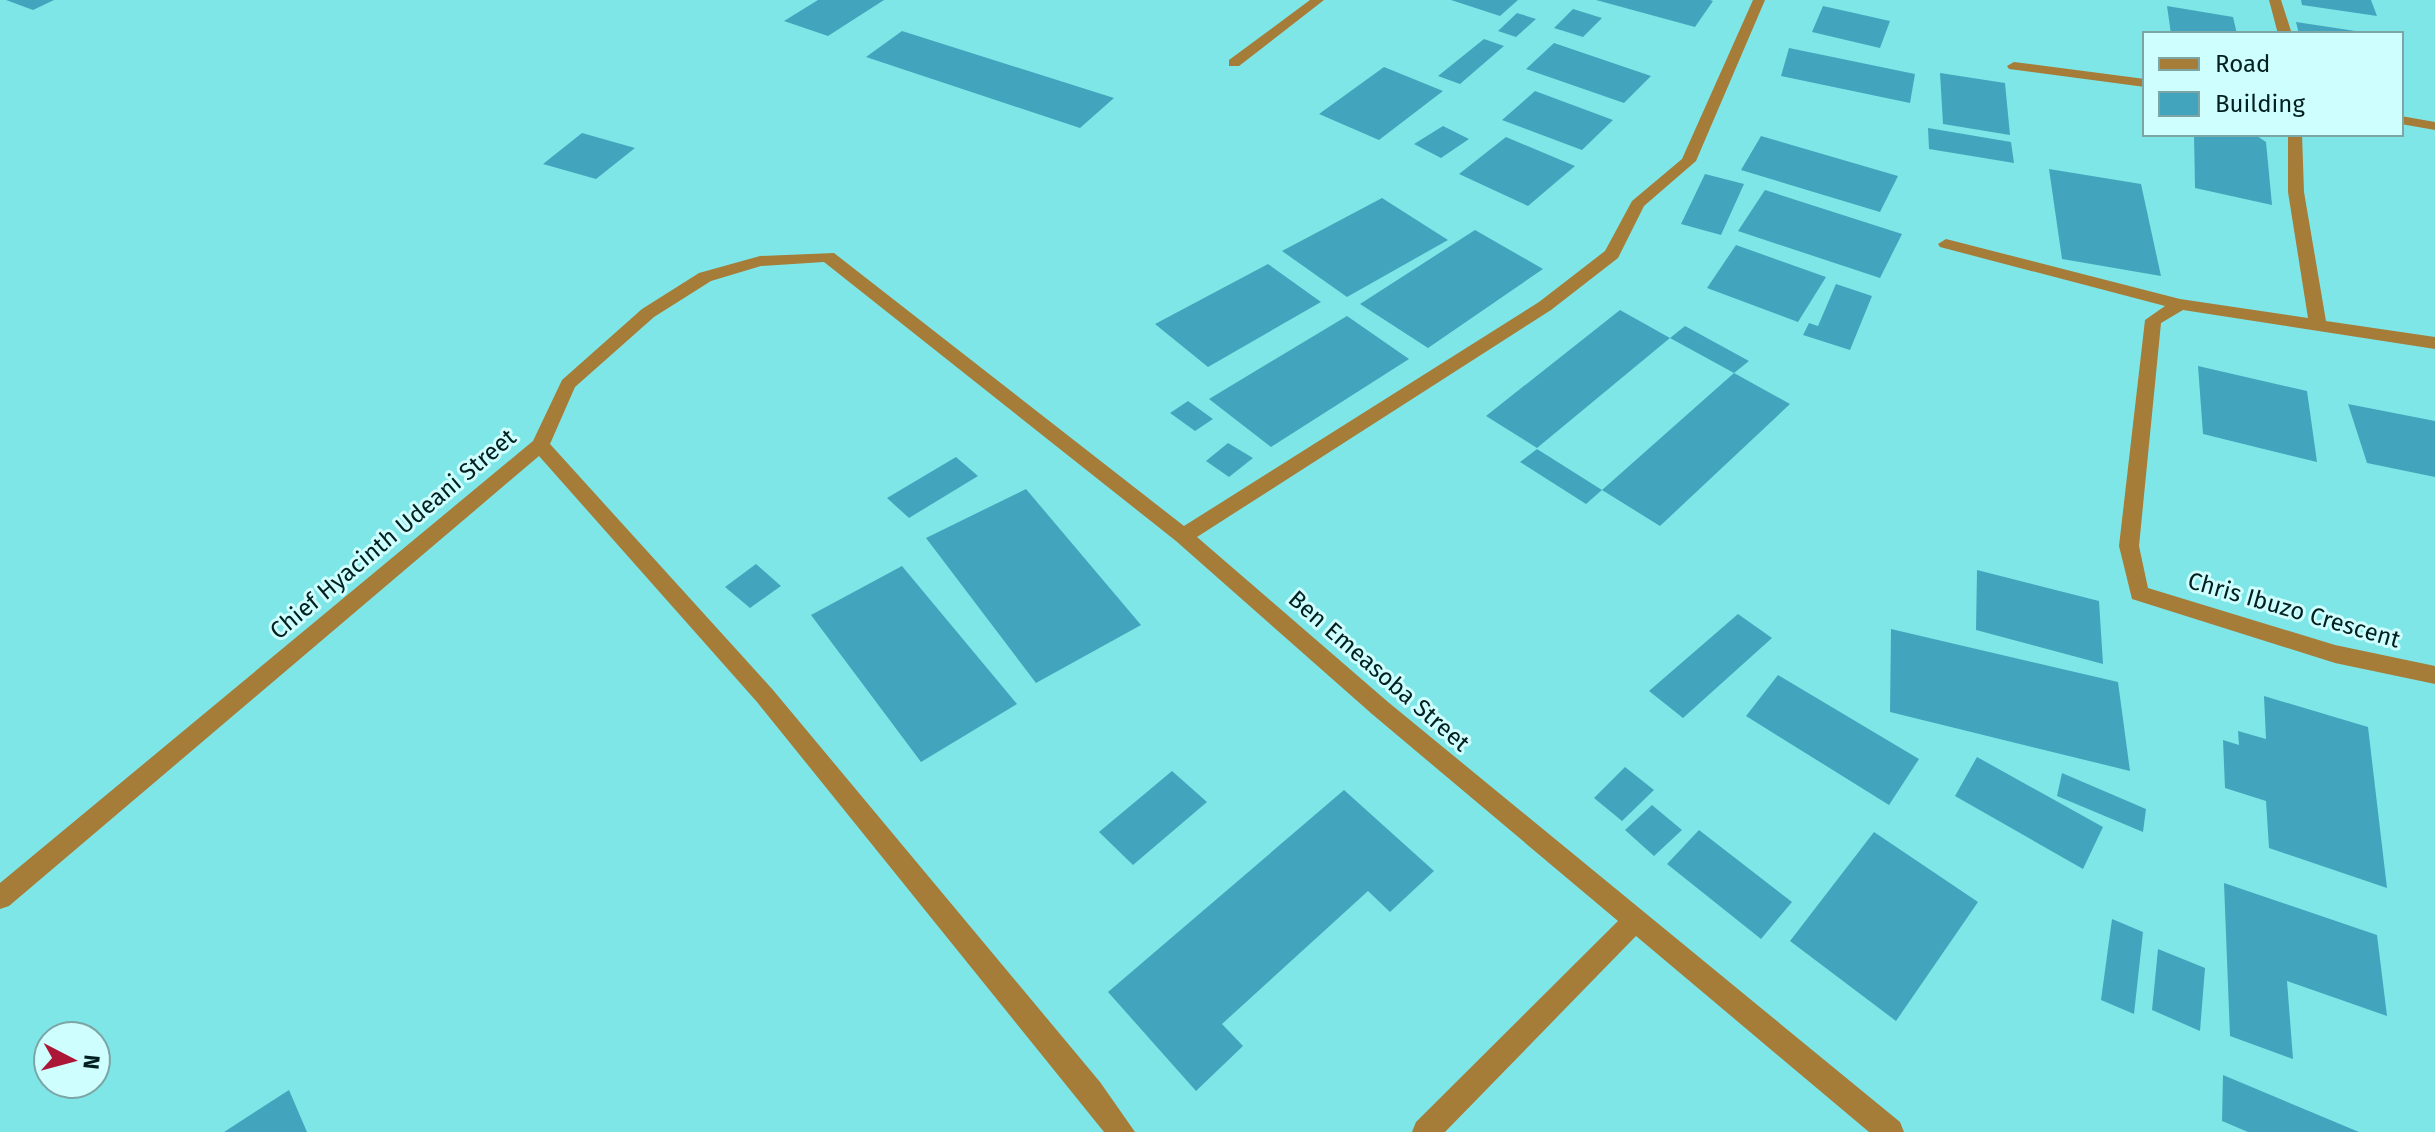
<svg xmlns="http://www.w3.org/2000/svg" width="2435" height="1132" viewBox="0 0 2435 1132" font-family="'Fira Sans',sans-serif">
<rect width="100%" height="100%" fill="#7fe6e7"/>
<!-- building -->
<path fill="#42a5bd" d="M 6,0 L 54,0 L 33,10 Z
M 818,0 L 884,0 L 828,36 L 784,21 Z
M 1451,0 L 1518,0 L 1500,16 Z
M 1596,0 L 1710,0 L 1713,1 L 1695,27 Z
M 2301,0 L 2371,0 L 2377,16 L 2302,5 Z
M 1823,6 L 1890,21 L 1880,48 L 1812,32 Z
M 2167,6 L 2233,17 L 2237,34 L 2171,34 Z
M 1573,9 L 1602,18 L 1583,37 L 1554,28 Z
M 1517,13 L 1536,19 L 1516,37 L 1498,31 Z
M 2296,22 L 2362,32 L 2362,34 L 2299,34 Z
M 902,31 L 1114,98 L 1080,128 L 866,57 Z
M 1484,39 L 1504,46 L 1460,84 L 1438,76 Z
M 1554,43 L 1651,76 L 1624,103 L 1526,69 Z
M 1789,48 L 1915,74 L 1910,103 L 1781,76 Z
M 1384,67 L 1443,91 L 1379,140 L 1319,114 Z
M 1940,73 L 2005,83 L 2010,135 L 1943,124 Z
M 1535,91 L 1613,120 L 1582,150 L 1502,120 Z
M 1443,126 L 1469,139 L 1441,158 L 1414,144 Z
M 1928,128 L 2011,142 L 2014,163 L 1929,149 Z
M 582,133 L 635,148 L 596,179 L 543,164 Z
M 2194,134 L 2254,134 L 2266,142 L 2272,205 L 2195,188 Z
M 1761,136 L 1898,176 L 1880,212 L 1741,170 Z
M 1506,137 L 1575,166 L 1528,206 L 1459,174 Z
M 2049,169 L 2141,184 L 2161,276 L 2062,259 Z
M 1705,174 L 1744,184 L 1721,235 L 1681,224 Z
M 1765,190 L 1902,234 L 1880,278 L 1738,231 Z
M 1382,198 L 1448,240 L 1347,297 L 1282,251 Z
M 1475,230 L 1543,269 L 1428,348 L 1360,304 Z
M 1736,245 L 1826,277 L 1798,322 L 1707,288 Z
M 1268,264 L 1321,302 L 1208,367 L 1155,324 Z
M 1836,284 L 1872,296 L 1850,350 L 1803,335 L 1809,323 L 1818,326 Z
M 1620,310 L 1670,338 L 1537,448 L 1486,416 Z
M 1347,316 L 1409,359 L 1271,447 L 1209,399 Z
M 1685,326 L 1749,361 L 1734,373 L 1670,338 Z
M 2198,366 L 2307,391 L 2317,462 L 2203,434 Z
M 1734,373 L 1790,404 L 1660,526 L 1602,490 L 1586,504 L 1520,462 L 1537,449 L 1602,490 Z
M 1188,401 L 1213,419 L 1195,431 L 1170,413 Z
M 2348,404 L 2435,421 L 2435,477 L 2367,463 Z
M 1228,443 L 1253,458 L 1229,477 L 1206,461 Z
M 956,457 L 978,476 L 909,518 L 887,498 Z
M 1026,489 L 1141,625 L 1036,683 L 926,538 Z
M 756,564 L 781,586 L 750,608 L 725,587 Z
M 902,566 L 1017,704 L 921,762 L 811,615 Z
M 1977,570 L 2099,601 L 2103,664 L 1976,630 Z
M 1738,614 L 1772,638 L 1683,718 L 1649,691 Z
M 1891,629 L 2118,682 L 2130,771 L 1890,712 Z
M 1778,675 L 1919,759 L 1889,805 L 1746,716 Z
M 2264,696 L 2368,727 L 2387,888 L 2269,848 L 2266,801 L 2225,788 L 2223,740 L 2239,745 L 2238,731 L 2266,739 Z
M 1977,757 L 2103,827 L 2083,869 L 1955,796 Z
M 1625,767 L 1654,790 L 1622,821 L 1594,798 Z
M 1172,771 L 1207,802 L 1133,865 L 1099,832 Z
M 2062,773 L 2146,809 L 2143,832 L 2057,796 Z
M 1344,790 L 1434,871 L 1390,912 L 1368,891 L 1222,1024 L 1243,1046 L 1196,1091 L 1108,992 Z
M 1652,805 L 1682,830 L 1654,856 L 1625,830 Z
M 1699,830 L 1792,902 L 1761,939 L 1667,864 Z
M 1874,832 L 1978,902 L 1896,1021 L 1790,941 Z
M 2224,883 L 2377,935 L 2387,1016 L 2287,981 L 2293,1059 L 2230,1036 Z
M 2112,919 L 2143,932 L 2134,1014 L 2101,1000 Z
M 2158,949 L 2205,968 L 2200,1031 L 2152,1010 Z
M 2223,1075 L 2359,1132 L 2248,1132 L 2222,1121 Z
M 289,1090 L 307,1132 L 224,1132 Z"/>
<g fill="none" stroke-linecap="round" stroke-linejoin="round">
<!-- street -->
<path fill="#a67c39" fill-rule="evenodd" d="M 1310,0 L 1324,0 L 1239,66 L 1229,66 L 1229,60 Z
M 1753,0 L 1765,0 L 1696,161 L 1644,206 L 1618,258 L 1551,310 L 1197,537 L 1388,702 L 1900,1122 L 1904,1132 L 1869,1132 L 1636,936 L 1445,1132 L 1412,1132 L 1416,1122 L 1618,921 L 1372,714 L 1176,541 L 824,262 L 761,266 L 711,281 L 654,317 L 575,387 L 550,444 L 773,690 L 1100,1082 L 1135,1132 L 1104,1132 L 757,702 L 539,456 L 9,906 L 0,909 L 0,883 L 533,441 L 562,380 L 642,309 L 699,273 L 760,256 L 834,253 L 1184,526 L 1539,302 L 1605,251 L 1632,201 L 1682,159 Z
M 2269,0 L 2281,0 L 2292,34 L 2278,34 Z
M 2014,62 L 2145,79 L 2145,87 L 2009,69 L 2007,66 Z
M 2401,116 L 2435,122 L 2435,130 L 2401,124 Z
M 2288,134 L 2302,134 L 2304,192 L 2326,321 L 2435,337 L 2435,349 L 2183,310 L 2161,323 L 2139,546 L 2148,588 L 2335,645 L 2435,666 L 2435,684 L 2335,663 L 2132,599 L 2119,546 L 2145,320 L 2165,306 L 1940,247 L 1938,244 L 1946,239 L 2180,299 L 2308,318 L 2288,192 Z"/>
</g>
<g text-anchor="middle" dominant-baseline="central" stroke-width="6" stroke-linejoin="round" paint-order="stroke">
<!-- street labels -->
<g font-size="24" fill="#001f1f" stroke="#cefefe">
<text transform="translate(393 534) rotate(-40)">Chief Hyacinth Udeani Street</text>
<text transform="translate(2294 610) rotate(16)">Chris Ibuzo Crescent</text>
<text transform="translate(1379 671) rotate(41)">Ben Emeasoba Street</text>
</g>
</g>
<!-- legend -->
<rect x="2143" y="32" width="260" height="104" fill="#cefefe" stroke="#7ca5a5" stroke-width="2"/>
<rect x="2159" y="58" width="40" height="12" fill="#a67c39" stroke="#7ca5a5" stroke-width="2"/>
<text x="2215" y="72" font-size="24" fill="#001f1f">Road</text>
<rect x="2159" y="92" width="40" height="24" fill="#42a5bd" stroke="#7ca5a5" stroke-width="2"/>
<text x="2215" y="112" font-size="24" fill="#001f1f">Building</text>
<!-- north arrow -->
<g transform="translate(72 1060) rotate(96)"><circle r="38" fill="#cefefe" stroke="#7ca5a5" stroke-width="2"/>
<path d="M0-6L14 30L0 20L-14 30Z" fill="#ac1738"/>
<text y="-12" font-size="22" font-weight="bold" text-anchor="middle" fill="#001f1f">N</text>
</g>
</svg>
